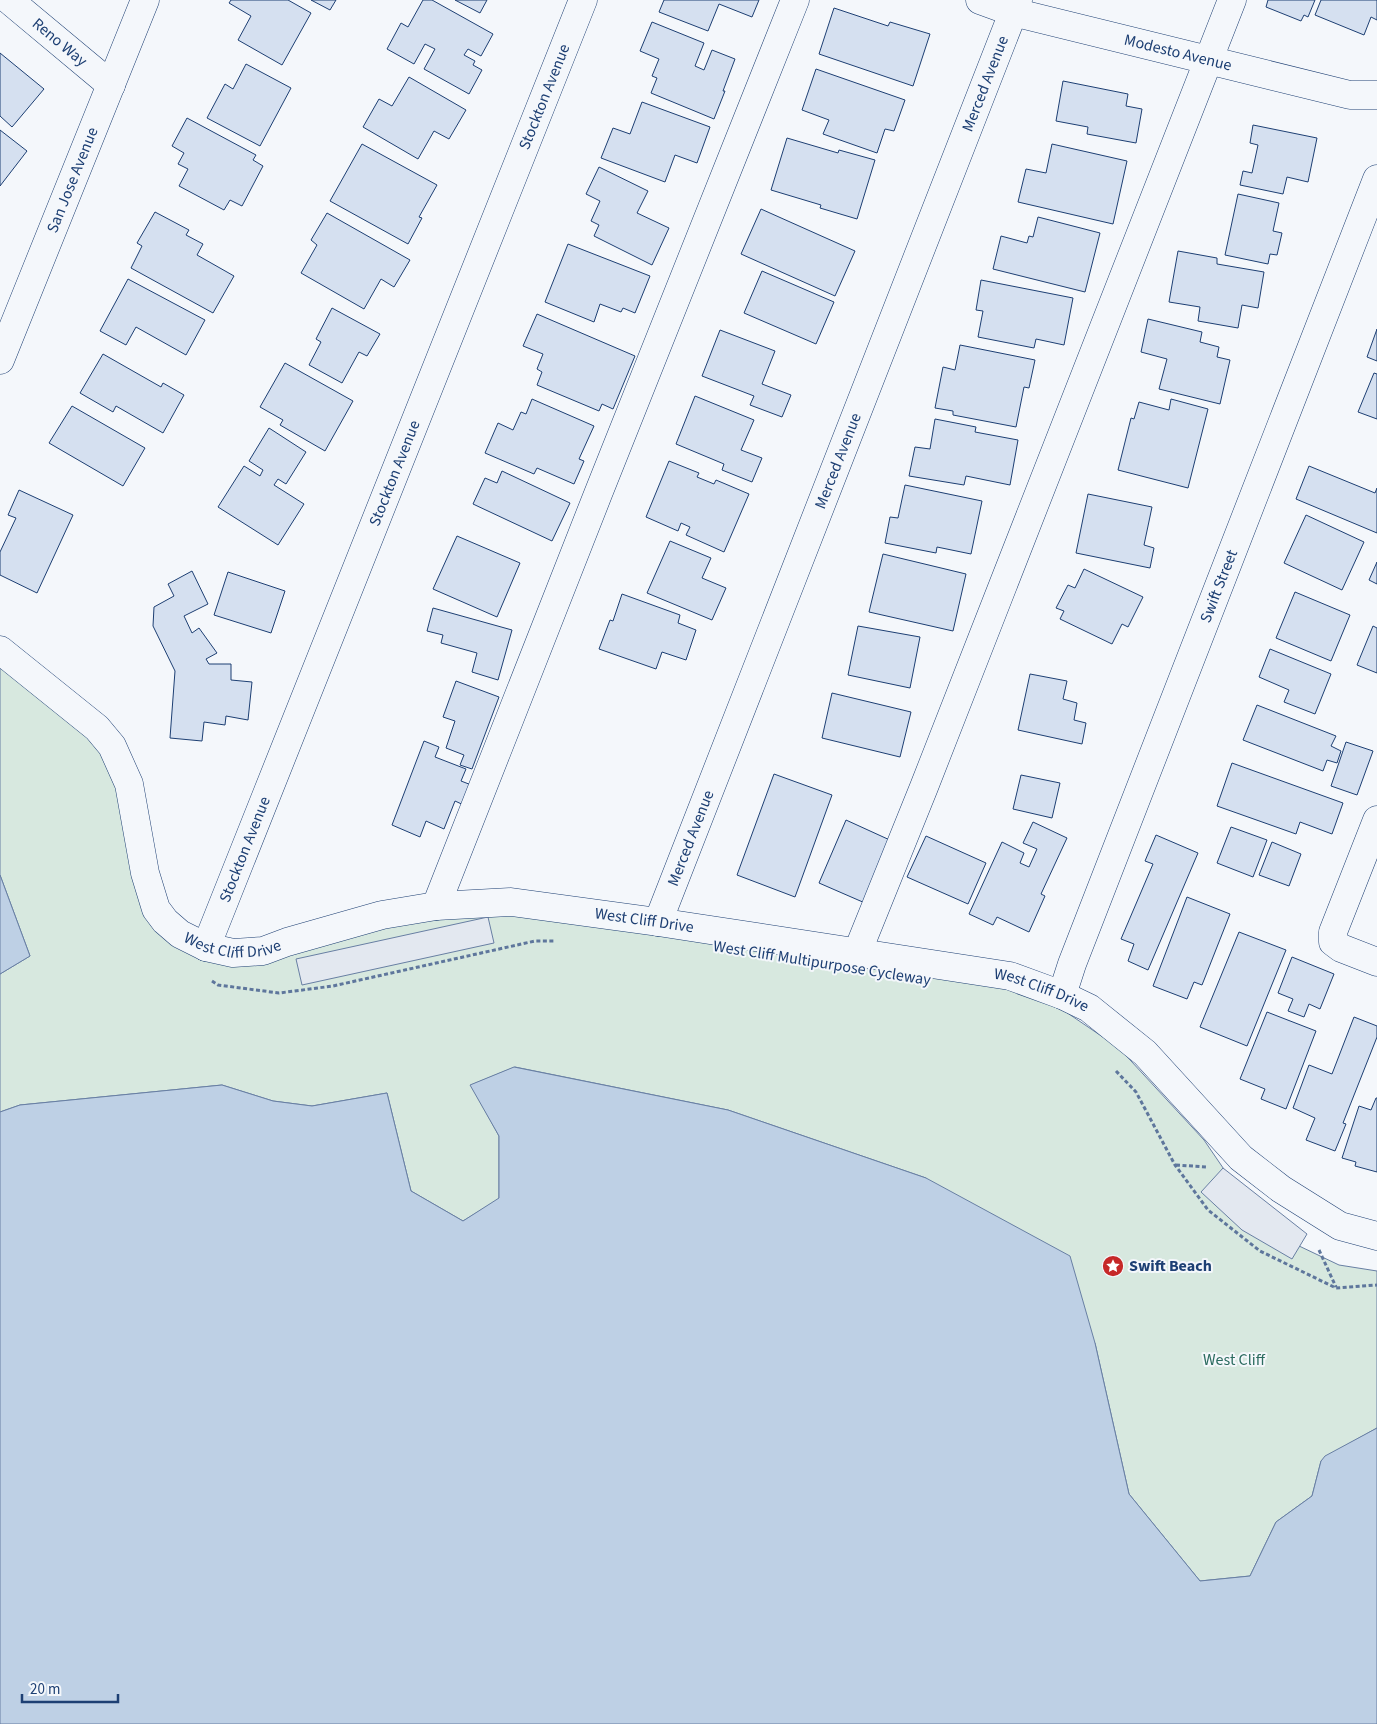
<svg xmlns="http://www.w3.org/2000/svg" width="1377" height="1724" viewBox="0 0 1377 1724" font-family="'Source Sans 3',sans-serif">
<rect width="100%" height="100%" fill="#f4f7fb"/>
<!-- green -->
<path fill="#d7e8df" stroke="#687fa3" d="M 0,653 L 120,759 L 156,900 L 198,957 L 440,908 L 599,916 L 1016,988 L 1066,1012 L 1119,1048 L 1204,1140 L 1232,1181 L 1297,1245 L 1339,1265 L 1377,1271 L 1377,1428 L 1325,1457 L 1321,1461 L 1312,1496 L 1276,1522 L 1250,1576 L 1200,1581 L 1129,1494 L 1095,1343 L 926,1178 L 728,1110 L 515,1067 L 471,1085 L 499,1136 L 499,1199 L 463,1221 L 411,1191 L 387,1093 L 312,1106 L 273,1101 L 222,1085 L 20,1105 L 0,1112 L 0,974 L 30,956 L 0,875 Z"/>
<!-- parking -->
<path fill="#e3e8f0" stroke="#687fa3" d="M 488,917 L 494,943 L 302,985 L 296,959 Z
M 1223,1168 L 1307,1234 L 1292,1259 L 1242,1230 L 1201,1192 Z"/>
<!-- water -->
<path fill="#bed0e5" stroke="#687fa3" d="M 0,875 L 30,956 L 0,974 Z
M 514,1067 L 728,1110 L 926,1178 L 1070,1256 L 1095,1343 L 1129,1494 L 1200,1581 L 1250,1576 L 1276,1522 L 1312,1496 L 1321,1461 L 1325,1456 L 1377,1428 L 1377,1724 L 0,1724 L 0,1112 L 20,1105 L 222,1085 L 273,1101 L 312,1106 L 387,1093 L 411,1191 L 463,1221 L 499,1198 L 499,1136 L 470,1085 Z"/>
<!-- building -->
<path fill="#d5e0f0" stroke="#1d3f73" d="M 231,0 L 288,0 L 311,13 L 282,65 L 238,40 L 251,16 L 229,3 Z
M 311,0 L 336,0 L 330,10 Z
M 423,0 L 432,0 L 493,34 L 481,56 L 468,49 L 464,55 L 475,61 L 473,65 L 482,70 L 469,94 L 424,69 L 435,49 L 425,44 L 414,64 L 387,49 L 401,23 L 408,27 Z
M 455,0 L 487,0 L 480,13 Z
M 664,0 L 759,0 L 752,17 L 719,4 L 708,31 L 659,12 Z
M 1268,0 L 1315,0 L 1308,17 L 1304,15 L 1301,21 L 1266,7 Z
M 1321,0 L 1377,0 L 1377,20 L 1371,17 L 1364,35 L 1315,15 Z
M 834,8 L 888,26 L 890,22 L 930,34 L 913,86 L 819,54 Z
M 652,22 L 704,43 L 695,66 L 704,70 L 712,50 L 735,59 L 723,91 L 725,91 L 714,119 L 651,93 L 657,78 L 652,76 L 659,59 L 640,51 Z
M 0,53 L 44,89 L 12,127 L 0,116 Z
M 246,64 L 291,88 L 260,146 L 207,118 L 225,84 L 233,89 Z
M 816,69 L 905,100 L 894,131 L 885,129 L 877,153 L 823,134 L 829,120 L 802,110 Z
M 409,77 L 466,110 L 449,139 L 434,131 L 418,159 L 363,127 L 379,99 L 392,106 Z
M 1063,81 L 1128,94 L 1126,106 L 1142,109 L 1136,143 L 1087,134 L 1088,127 L 1056,121 Z
M 642,102 L 710,127 L 697,163 L 675,155 L 665,182 L 601,158 L 613,128 L 630,134 Z
M 187,118 L 256,155 L 253,160 L 263,166 L 242,206 L 230,200 L 224,210 L 179,186 L 188,169 L 178,164 L 184,153 L 172,146 Z
M 1253,125 L 1317,138 L 1308,182 L 1287,177 L 1283,194 L 1240,185 L 1243,171 L 1252,173 L 1258,145 L 1250,143 Z
M 0,130 L 27,151 L 0,186 Z
M 787,138 L 838,153 L 839,150 L 875,160 L 857,219 L 820,208 L 821,205 L 771,190 Z
M 362,144 L 437,185 L 419,217 L 422,218 L 408,244 L 330,201 Z
M 1052,144 L 1127,161 L 1113,224 L 1018,202 L 1026,169 L 1046,173 Z
M 599,167 L 648,191 L 637,213 L 669,228 L 652,265 L 594,236 L 599,225 L 591,221 L 600,201 L 586,194 Z
M 1238,194 L 1279,203 L 1273,231 L 1282,233 L 1277,255 L 1270,254 L 1268,264 L 1225,255 Z
M 761,209 L 855,251 L 835,296 L 741,254 Z
M 155,212 L 189,230 L 186,235 L 203,244 L 197,255 L 234,276 L 213,313 L 131,268 L 142,246 L 137,243 Z
M 327,213 L 410,260 L 394,287 L 381,279 L 364,309 L 301,273 L 317,245 L 311,240 Z
M 1038,217 L 1100,233 L 1085,292 L 993,269 L 1001,236 L 1027,243 L 1029,236 L 1033,237 Z
M 568,244 L 650,276 L 635,313 L 623,308 L 621,312 L 600,304 L 594,322 L 545,302 Z
M 1178,251 L 1217,258 L 1217,264 L 1264,272 L 1258,308 L 1242,305 L 1238,328 L 1198,321 L 1200,307 L 1169,302 Z
M 762,271 L 834,302 L 816,344 L 744,313 Z
M 128,279 L 205,320 L 186,355 L 136,327 L 126,345 L 100,331 Z
M 981,280 L 1073,298 L 1064,345 L 1036,339 L 1034,348 L 978,337 L 983,311 L 976,310 Z
M 332,308 L 380,334 L 367,356 L 359,352 L 342,383 L 309,365 L 321,342 L 316,339 Z
M 537,314 L 635,356 L 613,409 L 602,404 L 599,411 L 537,385 L 542,372 L 537,369 L 543,354 L 523,346 Z
M 1148,319 L 1202,332 L 1200,342 L 1219,347 L 1217,357 L 1230,360 L 1220,404 L 1159,389 L 1167,359 L 1141,352 Z
M 1377,329 L 1377,361 L 1367,357 Z
M 720,330 L 775,351 L 762,384 L 791,395 L 782,417 L 750,405 L 754,396 L 702,376 Z
M 960,345 L 1035,360 L 1029,388 L 1024,387 L 1016,427 L 953,415 L 953,411 L 935,408 L 943,367 L 955,370 Z
M 103,354 L 161,387 L 163,383 L 184,395 L 163,433 L 116,406 L 113,412 L 80,393 Z
M 285,363 L 353,401 L 325,451 L 280,425 L 283,420 L 260,407 Z
M 1374,373 L 1377,374 L 1377,419 L 1358,412 Z
M 695,396 L 754,420 L 741,450 L 762,458 L 752,482 L 722,470 L 724,464 L 676,444 Z
M 532,399 L 594,426 L 579,459 L 584,461 L 574,484 L 537,468 L 534,474 L 485,453 L 498,423 L 513,430 L 521,412 L 526,414 Z
M 1171,399 L 1208,409 L 1188,488 L 1118,470 L 1131,418 L 1134,419 L 1139,402 L 1169,410 Z
M 72,406 L 145,448 L 123,486 L 49,443 Z
M 935,419 L 976,427 L 975,432 L 1018,440 L 1010,485 L 966,476 L 964,485 L 909,476 L 915,447 L 930,449 Z
M 269,428 L 306,452 L 286,484 L 278,479 L 274,485 L 304,504 L 278,545 L 218,507 L 244,466 L 260,476 L 263,470 L 249,461 Z
M 669,461 L 699,473 L 697,477 L 714,484 L 716,480 L 749,494 L 724,552 L 686,535 L 690,527 L 681,523 L 678,531 L 646,517 Z
M 1309,466 L 1375,493 L 1377,488 L 1377,533 L 1296,499 Z
M 502,471 L 570,503 L 552,541 L 473,504 L 485,478 L 497,483 Z
M 905,485 L 982,501 L 971,554 L 937,547 L 936,553 L 885,543 L 890,517 L 898,518 Z
M 19,490 L 73,515 L 37,593 L 0,575 L 0,552 L 16,518 L 8,515 Z
M 1088,494 L 1152,507 L 1144,545 L 1154,548 L 1150,568 L 1076,553 Z
M 1306,515 L 1364,542 L 1342,590 L 1284,563 Z
M 457,536 L 520,563 L 497,617 L 433,589 Z
M 670,541 L 711,558 L 702,578 L 726,588 L 712,620 L 647,593 Z
M 883,554 L 966,574 L 953,631 L 869,612 Z
M 1377,562 L 1377,584 L 1369,580 Z
M 1084,569 L 1143,597 L 1128,627 L 1122,624 L 1112,644 L 1060,619 L 1064,611 L 1056,608 L 1068,585 L 1075,588 Z
M 192,571 L 208,604 L 184,616 L 192,633 L 199,628 L 217,653 L 206,659 L 209,664 L 231,664 L 231,680 L 252,682 L 248,720 L 226,716 L 225,725 L 204,722 L 202,741 L 170,738 L 175,671 L 153,626 L 154,607 L 174,596 L 168,584 Z
M 228,572 L 285,591 L 271,633 L 214,615 Z
M 1295,592 L 1350,615 L 1331,661 L 1276,638 Z
M 622,594 L 680,615 L 678,623 L 696,630 L 686,660 L 662,652 L 656,669 L 599,649 L 610,620 L 613,621 Z
M 433,608 L 512,630 L 498,680 L 472,672 L 477,653 L 441,643 L 443,635 L 427,631 Z
M 858,626 L 920,637 L 910,688 L 848,675 Z
M 1373,626 L 1377,628 L 1377,673 L 1357,665 Z
M 1270,649 L 1331,674 L 1315,714 L 1284,702 L 1289,690 L 1259,677 Z
M 1030,674 L 1067,681 L 1063,699 L 1077,703 L 1074,720 L 1086,723 L 1082,744 L 1018,730 Z
M 456,681 L 499,697 L 472,769 L 460,765 L 464,755 L 446,748 L 455,721 L 443,717 Z
M 832,693 L 911,712 L 900,757 L 822,738 Z
M 1257,705 L 1336,736 L 1331,746 L 1341,751 L 1337,763 L 1327,760 L 1323,771 L 1243,740 Z
M 424,741 L 439,747 L 435,757 L 466,769 L 461,781 L 474,786 L 466,806 L 455,801 L 444,829 L 426,821 L 420,837 L 392,825 Z
M 1346,742 L 1373,751 L 1357,795 L 1331,786 Z
M 1232,763 L 1343,803 L 1332,834 L 1300,822 L 1296,834 L 1217,806 Z
M 774,774 L 832,795 L 795,897 L 737,875 Z
M 1021,775 L 1060,783 L 1052,818 L 1013,809 Z
M 846,820 L 892,841 L 865,903 L 819,883 Z
M 1033,822 L 1067,838 L 1041,894 L 1045,896 L 1029,932 L 997,917 L 993,925 L 969,914 L 1002,842 L 1024,853 L 1020,863 L 1029,867 L 1037,849 L 1023,843 Z
M 1231,827 L 1267,840 L 1253,877 L 1217,863 Z
M 1156,835 L 1198,853 L 1148,970 L 1128,961 L 1134,944 L 1121,939 L 1153,864 L 1145,861 Z
M 926,836 L 986,863 L 968,904 L 907,877 Z
M 1272,842 L 1301,854 L 1289,886 L 1259,875 Z
M 1187,897 L 1230,914 L 1202,985 L 1194,982 L 1187,999 L 1153,986 Z
M 1239,932 L 1286,950 L 1247,1046 L 1200,1027 Z
M 1292,957 L 1334,974 L 1320,1009 L 1309,1004 L 1304,1017 L 1288,1011 L 1293,999 L 1278,993 Z
M 1267,1012 L 1316,1031 L 1286,1109 L 1261,1099 L 1265,1089 L 1240,1079 Z
M 1354,1017 L 1377,1026 L 1377,1037 L 1343,1123 L 1346,1124 L 1335,1151 L 1306,1140 L 1315,1118 L 1293,1108 L 1309,1065 L 1332,1074 Z
M 1376,1098 L 1377,1098 L 1377,1172 L 1355,1166 L 1356,1162 L 1342,1158 L 1359,1106 L 1371,1110 Z"/>
<g fill="none" stroke-linecap="round" stroke-linejoin="round">
<!-- minor casing -->
<g stroke="#1d3f73" stroke-width="29">
<g id="minor">
<path id="s1" d="M 9,0 L 111,85"/>
<path id="s2" d="M 980,0 L 1013,12 L 1350,95 L 1377,95"/>
<path id="s3" d="M 0,360 L 145,0"/>
<path id="s4" d="M 0,650 L 97,728 L 112,746 L 129,784 L 145,873 L 156,909 L 165,921 L 180,934 L 206,947 L 233,953 L 263,951 L 287,942 L 382,915 L 436,906 L 511,902 L 658,922 L 1010,976 L 1062,995 L 1089,1008 L 1145,1053 L 1241,1158 L 1281,1189 L 1340,1226 L 1377,1236"/>
<path d="M 1377,820 L 1333,932 L 1333,942 L 1341,948 L 1377,962"/>
<path d="M 436,906 L 598,494 L 795,0"/>
<path id="s5" d="M 658,922 L 1018,0"/>
<path id="s6" d="M 206,947 L 583,0"/>
<path d="M 857,953 L 924,787 L 1232,0"/>
<path id="s7" d="M 1062,995 L 1072,964 L 1377,179"/>
</g>
</g>
<!-- path -->
<path stroke="#5e769c" stroke-width="3" stroke-dasharray="4 2.5" stroke-linecap="butt" d="M 212,981 L 218,985 L 279,993 L 333,986 L 535,941 L 554,941
M 1116,1071 L 1136,1092 L 1175,1165 L 1208,1210 L 1260,1251 L 1336,1288 L 1377,1285
M 1176,1165 L 1207,1167
M 1319,1250 L 1336,1287"/>
<!-- minor -->
<use href="#minor" stroke="#f4f7fb" stroke-width="28"/>
</g>
<!-- icons -->
<defs>
<g id="sight-disc" transform="scale(1.125)"><circle r="9.5" fill="#c62828" stroke="#f4f7fb"/><path d="M0-6L1.8-2.2L6-1.7L2.9 1.2L3.7 5.4L0 3.3L-3.7 5.4L-2.9 1.2L-6-1.7L-1.8-2.2Z" fill="#fff"/></g>
</defs>
<g fill-rule="evenodd">
<use href="#sight-disc" x="1113" y="1266"/>
</g>
<g text-anchor="middle" dominant-baseline="central" stroke-width="4" stroke-linejoin="round" paint-order="stroke">
<!-- street labels -->
<g font-size="16" fill="#1d3f73" stroke="#f4f7fb">
<text stroke="none"><textPath href="#s1" startOffset="66">Reno Way</textPath></text>
<text stroke="none"><textPath href="#s2" startOffset="205">Modesto Avenue</textPath></text>
<text stroke="none"><textPath href="#s5" startOffset="900">Merced Avenue</textPath></text>
<text stroke="none"><textPath href="#s6" startOffset="915">Stockton Avenue</textPath></text>
<text stroke="none"><textPath href="#s3" startOffset="194">San Jose Avenue</textPath></text>
<text stroke="none"><textPath href="#s5" startOffset="495">Merced Avenue</textPath></text>
<text stroke="none"><textPath href="#s6" startOffset="510">Stockton Avenue</textPath></text>
<text stroke="none"><textPath href="#s7" startOffset="438">Swift Street</textPath></text>
<text stroke="none"><textPath href="#s5" startOffset="90">Merced Avenue</textPath></text>
<text stroke="none"><textPath href="#s6" startOffset="105">Stockton Avenue</textPath></text>
<text stroke="none"><textPath href="#s4" startOffset="828">West Cliff Drive</textPath></text>
<text stroke="none"><textPath href="#s4" startOffset="408">West Cliff Drive</textPath></text>
<text transform="translate(822 963) rotate(9)">West Cliff Multipurpose Cycleway</text>
<text stroke="none"><textPath href="#s4" startOffset="1232">West Cliff Drive</textPath></text>
</g>
<!-- poi labels -->
<g font-size="16" font-weight="bold" fill="#1d3f73" stroke="#f4f7fb" text-anchor="start">
<text x="1129" y="1266">Swift Beach</text>
</g>
<!-- park labels -->
<g font-size="16" fill="#2c6c60" stroke="#f4f7fb">
<text x="1234" y="1360">West Cliff</text>
</g>
</g>
<!-- scale -->
<path d="M22 1694v8h96v-8" fill="none" stroke="#1d3f73" stroke-width="2.5"/>
<text x="30" y="1694" font-size="15" fill="#1d3f73" stroke="#f4f7fb" stroke-width="4" paint-order="stroke">20 m</text>
</svg>
